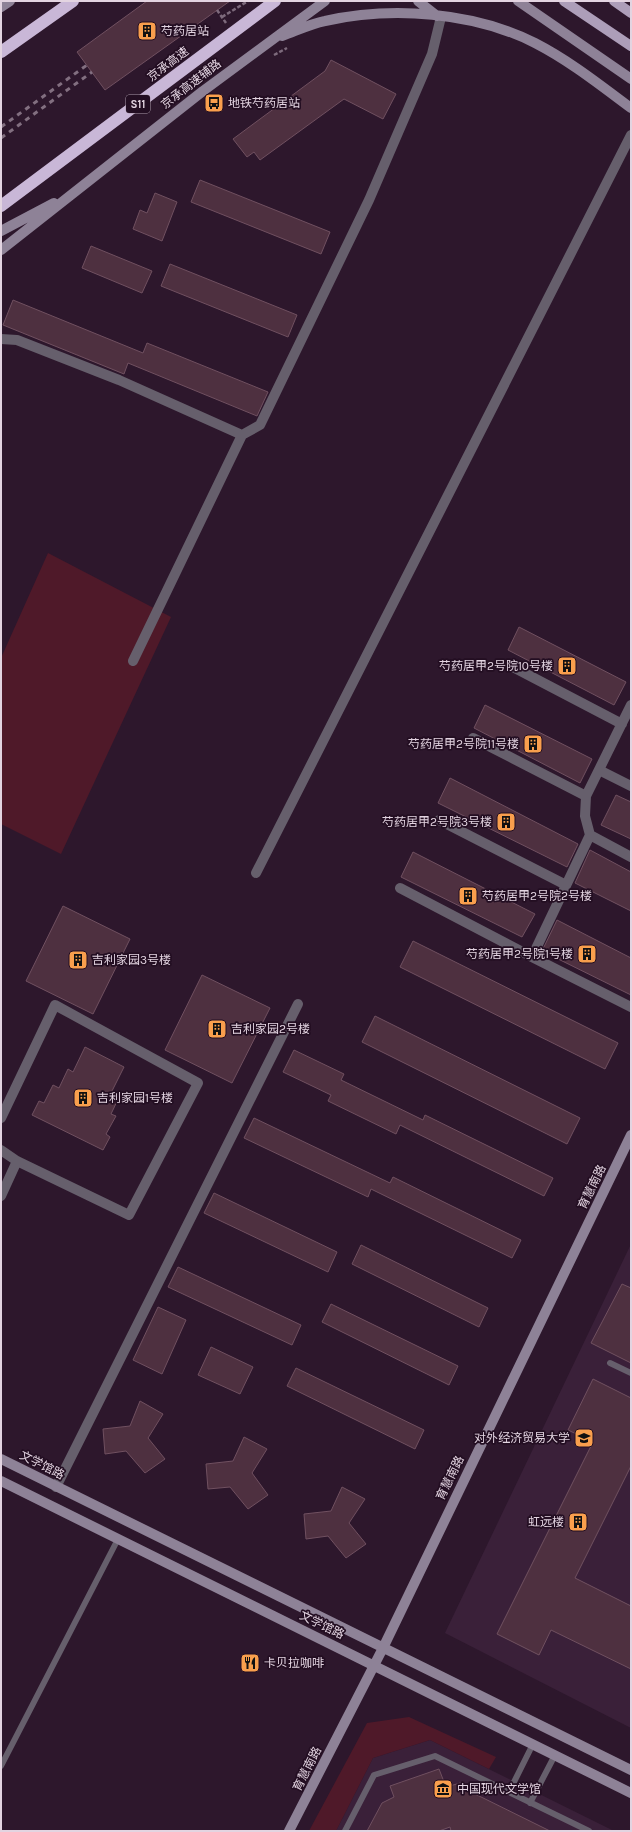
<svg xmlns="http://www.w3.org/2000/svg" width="632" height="1832" viewBox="0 0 632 1832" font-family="Karla,'Noto Sans SC',sans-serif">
<rect width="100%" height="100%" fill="#2d172c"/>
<!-- built -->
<path fill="#3a2039" d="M 631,1244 L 631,1728 L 445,1633 Z
M 430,1740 L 614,1831 L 336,1831 L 373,1758 Z"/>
<!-- green -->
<path fill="#4f1929" d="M 48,553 L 171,617 L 61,854 L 1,824 L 1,658 Z
M 409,1717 L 496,1757 L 489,1769 L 430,1740 L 373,1758 L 336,1831 L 309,1831 L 367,1723 Z"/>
<!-- building -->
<path fill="#4e3040" stroke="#705060" d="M 147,1 L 230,1 L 105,90 L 77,52 Z
M 331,60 L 396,94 L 383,119 L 344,99 L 260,160 L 254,152 L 247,157 L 233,139 L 325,71 Z
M 200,180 L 330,232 L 321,254 L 191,202 Z
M 155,193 L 177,202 L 162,241 L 133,229 L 140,210 L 147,213 Z
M 91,246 L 152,271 L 142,293 L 82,268 Z
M 170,264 L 297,315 L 288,337 L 161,286 Z
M 13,300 L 143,353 L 147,343 L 268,392 L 257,416 L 128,363 L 124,374 L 3,325 Z
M 519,627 L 626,682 L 614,705 L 508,650 Z
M 485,705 L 592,759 L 580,783 L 474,728 Z
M 450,778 L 578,844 L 567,867 L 438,803 Z
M 616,795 L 631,802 L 631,839 L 601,825 Z
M 590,850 L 631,872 L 631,911 L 575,883 Z
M 413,852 L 535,914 L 522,937 L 401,877 Z
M 63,906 L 130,939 L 93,1014 L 26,981 Z
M 557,920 L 631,958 L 631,995 L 542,951 Z
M 413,941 L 618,1043 L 605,1069 L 400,967 Z
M 202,975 L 270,1008 L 232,1083 L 165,1050 Z
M 375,1016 L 580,1118 L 567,1144 L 362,1042 Z
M 85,1047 L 124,1067 L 112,1091 L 120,1095 L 111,1114 L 116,1116 L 106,1134 L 110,1137 L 103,1150 L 32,1115 L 39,1101 L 44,1103 L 53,1085 L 59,1088 L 68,1069 L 73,1072 Z
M 294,1050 L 344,1074 L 341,1080 L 423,1120 L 425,1115 L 553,1178 L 544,1196 L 400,1125 L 396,1134 L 328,1101 L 331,1095 L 283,1072 Z
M 254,1118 L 390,1183 L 393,1177 L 521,1240 L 512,1258 L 371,1189 L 368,1197 L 244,1138 Z
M 214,1193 L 337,1252 L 328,1272 L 204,1213 Z
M 361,1245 L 488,1308 L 479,1327 L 352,1264 Z
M 178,1267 L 301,1325 L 292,1345 L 168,1287 Z
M 622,1284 L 631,1288 L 631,1363 L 591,1343 Z
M 331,1304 L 458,1366 L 449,1385 L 322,1322 Z
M 158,1307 L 186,1320 L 162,1374 L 133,1360 Z
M 211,1347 L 253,1367 L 240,1394 L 198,1375 Z
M 296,1368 L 424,1430 L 415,1449 L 287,1386 Z
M 593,1379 L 631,1398 L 631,1466 L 575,1578 L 631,1606 L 631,1669 L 551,1630 L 539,1655 L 497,1634 L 593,1442 L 568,1430 Z
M 140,1401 L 163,1414 L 148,1438 L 165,1459 L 145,1473 L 126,1451 L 105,1454 L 103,1429 L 130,1426 Z
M 244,1437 L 267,1449 L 252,1473 L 268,1495 L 248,1509 L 230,1487 L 208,1489 L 206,1464 L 233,1461 Z
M 342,1487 L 365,1499 L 349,1523 L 366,1544 L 346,1558 L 328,1536 L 306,1539 L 304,1514 L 331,1511 Z
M 439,1769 L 446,1787 L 464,1782 L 467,1790 L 550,1831 L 451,1831 L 450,1827 L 439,1831 L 367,1831 L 382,1803 L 394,1797 L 390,1786 Z"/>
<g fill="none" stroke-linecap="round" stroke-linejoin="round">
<!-- path -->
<path stroke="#7d6a7c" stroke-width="2.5" stroke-dasharray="4 2" stroke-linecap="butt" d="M 217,10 L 226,23
M 222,17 L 248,1
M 274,55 L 287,48"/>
<!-- lane -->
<path stroke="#665f6c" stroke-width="6" d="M 610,1363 L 631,1373
M 1,1766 L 118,1539
M 509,1792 L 533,1744
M 530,1803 L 555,1755
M 345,1831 L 374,1775 L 435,1756 L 589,1831"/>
<!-- street -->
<path stroke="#665f6c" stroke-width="10" d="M 1,339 L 17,340 L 119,380 L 242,435 L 260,425 L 369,200 L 432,54 L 441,17
M 133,661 L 242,435
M 511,666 L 622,724
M 473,738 L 586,796
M 599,770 L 631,786
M 439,820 L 566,885
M 590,835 L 585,816 L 586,796 L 631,705
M 631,857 L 590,835 L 532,957 L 631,1007
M 256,873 L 631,135
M 400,888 L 532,957
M 1,1118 L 55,1005 L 198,1083 L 129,1215 L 17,1161 L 1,1150
M 1,1196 L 17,1161
M 56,1487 L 298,1004"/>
<!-- secondary -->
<path stroke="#8e8297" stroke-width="10" d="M 418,1 L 437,16
M 518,1 L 631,79
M 1,7 L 10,1
M 282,36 C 296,31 310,24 325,21 C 392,6 474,12 535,43 C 570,61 600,85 631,108
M 1,231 L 54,203
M 1,250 L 203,91 L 325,1
M 1,1459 L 631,1770
M 1,1481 L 631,1793
M 289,1831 L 383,1648 L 631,1135"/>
<!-- primary -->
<path stroke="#ad9eb9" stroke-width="10" d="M 564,1 L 631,46
M 614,1 L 631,13"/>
<!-- highway -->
<path stroke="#c9b7d7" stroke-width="12" d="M 1,52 L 73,1
M 1,206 L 275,1"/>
<!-- rail -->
<path stroke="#826f80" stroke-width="3" stroke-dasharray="5 5" stroke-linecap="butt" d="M 1,127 L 87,65
M 1,138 L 92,72"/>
</g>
<!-- icons -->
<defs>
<g id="building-square" transform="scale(1)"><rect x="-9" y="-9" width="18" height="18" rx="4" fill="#f99f4d" stroke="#230e22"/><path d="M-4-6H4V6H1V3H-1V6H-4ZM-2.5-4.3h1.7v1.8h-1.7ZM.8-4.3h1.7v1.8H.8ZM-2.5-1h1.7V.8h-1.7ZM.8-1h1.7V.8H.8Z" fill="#111"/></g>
<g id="bus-square" transform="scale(1)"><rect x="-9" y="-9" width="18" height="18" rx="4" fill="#f99f4d" stroke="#230e22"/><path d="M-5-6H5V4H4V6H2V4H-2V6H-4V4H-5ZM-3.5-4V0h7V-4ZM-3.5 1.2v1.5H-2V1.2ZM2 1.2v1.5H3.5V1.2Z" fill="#111"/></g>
<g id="university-square" transform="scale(1)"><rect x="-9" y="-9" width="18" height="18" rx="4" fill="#f99f4d" stroke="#230e22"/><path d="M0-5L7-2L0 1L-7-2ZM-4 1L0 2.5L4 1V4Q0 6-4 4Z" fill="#111"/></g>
<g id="restaurant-square" transform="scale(1)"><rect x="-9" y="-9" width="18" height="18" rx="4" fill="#f99f4d" stroke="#230e22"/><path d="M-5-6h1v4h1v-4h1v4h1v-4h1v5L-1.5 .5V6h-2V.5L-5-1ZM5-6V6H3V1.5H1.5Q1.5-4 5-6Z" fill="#111"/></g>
<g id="museum-square" transform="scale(1)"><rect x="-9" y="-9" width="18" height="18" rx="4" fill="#f99f4d" stroke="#230e22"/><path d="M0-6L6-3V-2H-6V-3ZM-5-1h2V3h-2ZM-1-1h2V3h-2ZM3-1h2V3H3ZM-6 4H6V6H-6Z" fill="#111"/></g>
</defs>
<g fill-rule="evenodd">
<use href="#building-square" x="147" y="31"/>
<use href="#bus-square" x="214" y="103"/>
<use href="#building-square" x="567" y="666"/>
<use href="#building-square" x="533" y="744"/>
<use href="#building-square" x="506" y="822"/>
<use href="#building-square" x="468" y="896"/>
<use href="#building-square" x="587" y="954"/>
<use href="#building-square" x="78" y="960"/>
<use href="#building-square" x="217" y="1029"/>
<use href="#building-square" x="83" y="1098"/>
<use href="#university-square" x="584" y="1438"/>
<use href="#building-square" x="578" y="1522"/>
<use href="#restaurant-square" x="250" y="1663"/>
<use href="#museum-square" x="443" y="1789"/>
</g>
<g text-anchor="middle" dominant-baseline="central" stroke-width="3.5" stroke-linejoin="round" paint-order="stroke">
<!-- shield labels -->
<rect fill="#230e22" stroke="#a999a8" stroke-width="1" x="126" y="95" width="24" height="18" rx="3"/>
<g font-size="11" font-weight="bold" fill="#e3d4e1">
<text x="138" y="104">S11</text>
</g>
<!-- poi labels -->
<g font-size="12" fill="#e3d4e1" stroke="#230e22" text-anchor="start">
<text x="161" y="31">芍药居站</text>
<text x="228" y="103">地铁芍药居站</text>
<text x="553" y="666" text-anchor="end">芍药居甲2号院10号楼</text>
<text x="519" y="744" text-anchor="end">芍药居甲2号院11号楼</text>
<text x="492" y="822" text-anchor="end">芍药居甲2号院3号楼</text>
<text x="482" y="896">芍药居甲2号院2号楼</text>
<text x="573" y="954" text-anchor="end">芍药居甲2号院1号楼</text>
<text x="92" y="960">吉利家园3号楼</text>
<text x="231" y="1029">吉利家园2号楼</text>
<text x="97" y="1098">吉利家园1号楼</text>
<text x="570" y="1438" text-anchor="end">对外经济贸易大学</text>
<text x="564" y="1522" text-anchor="end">虹远楼</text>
<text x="264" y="1663">卡贝拉咖啡</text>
<text x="457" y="1789">中国现代文学馆</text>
</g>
<!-- street labels -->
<g font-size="12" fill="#e3d4e1" stroke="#230e22">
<text transform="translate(168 64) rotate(-37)">京承高速</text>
<text transform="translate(191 84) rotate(-38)">京承高速辅路</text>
<text transform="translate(592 1187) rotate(-64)">育慧南路</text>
<text transform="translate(42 1465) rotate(27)">文学馆路</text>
<text transform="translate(450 1478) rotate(-64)">育慧南路</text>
<text transform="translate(322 1625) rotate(26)">文学馆路</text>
<text transform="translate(307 1769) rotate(-63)">育慧南路</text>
</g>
</g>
<!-- border -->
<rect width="632" height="1832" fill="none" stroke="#e3d4e1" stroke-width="4"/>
</svg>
